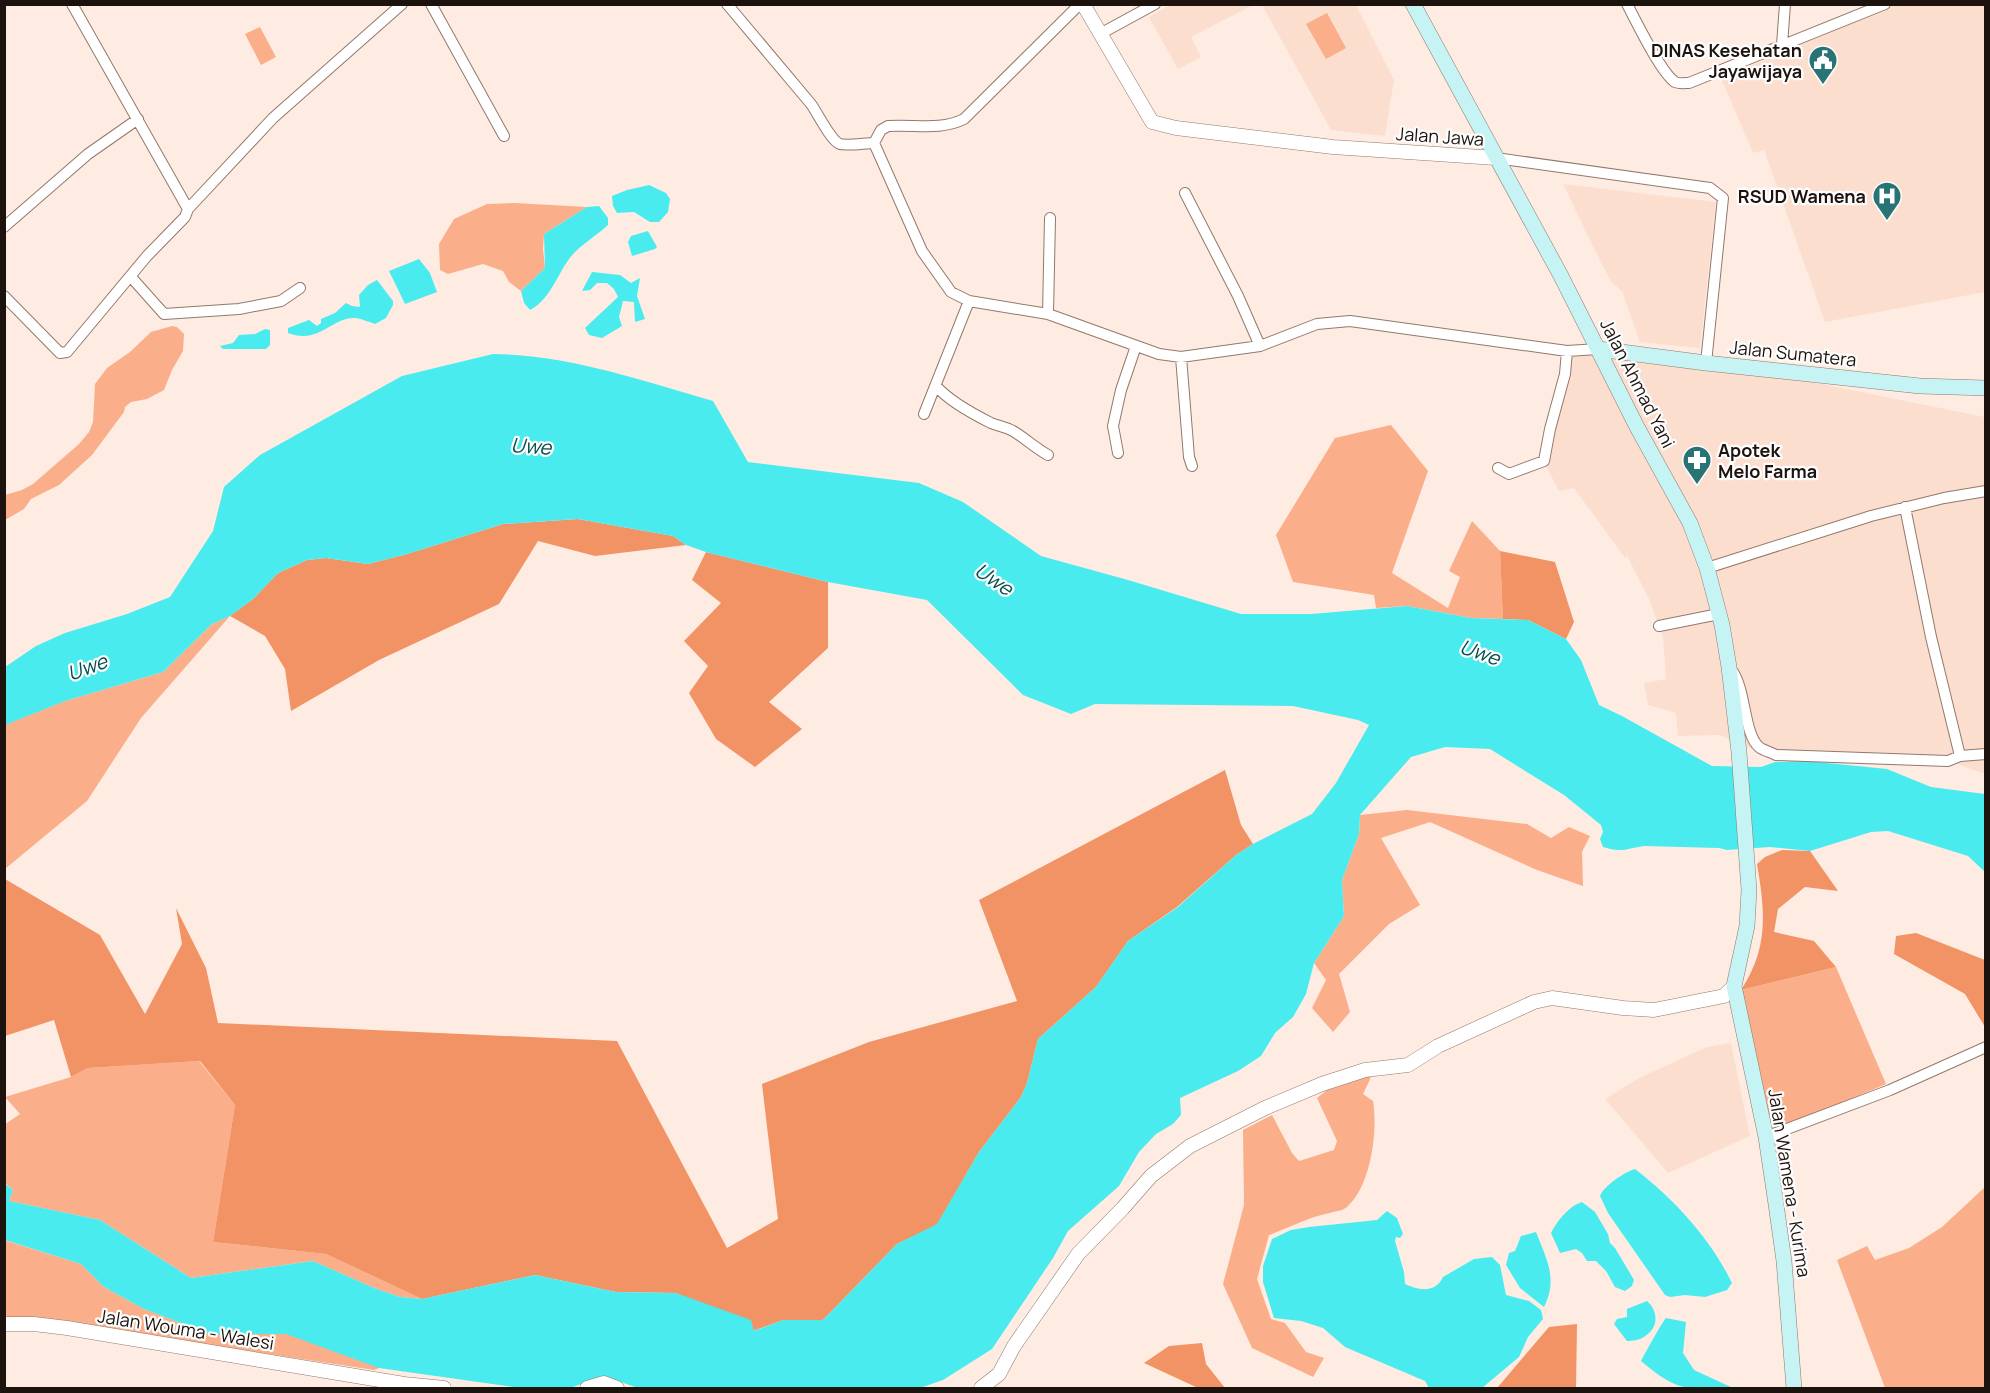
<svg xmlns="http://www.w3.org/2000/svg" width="1990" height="1393" viewBox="0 0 1990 1393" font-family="Manrope,sans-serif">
<rect width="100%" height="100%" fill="#feece3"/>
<!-- built -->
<path fill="#fcdecf" d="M 1172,4 L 1253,4 L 1253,5 L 1191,37 L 1201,57 L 1178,69 L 1149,17 Z
M 1262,5 L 1356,5 L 1394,80 L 1385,136 L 1331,130 Z
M 1896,5 L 1985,5 L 1985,292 L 1825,322 L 1764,150 L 1753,153 L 1721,78 Z
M 1563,184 L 1716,202 L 1700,348 L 1640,342 L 1622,291 L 1612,283 L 1601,263 Z
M 1572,351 L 1737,367 L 1985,417 L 1985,774 L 1957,764 L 1766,755 L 1720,735 L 1678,736 L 1676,713 L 1648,705 L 1644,683 L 1666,679 L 1663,637 L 1649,599 L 1627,556 L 1625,558 L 1574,488 L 1559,491 L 1545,464 Z
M 1731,1043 L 1750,1136 L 1668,1173 L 1605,1099 L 1639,1078 L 1707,1047 Z"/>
<!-- green -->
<path fill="#faae89" d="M 1327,13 L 1346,48 L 1326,59 L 1306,24 Z
M 260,27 L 276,57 L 261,65 L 245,34 Z
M 515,203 L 587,207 L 544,234 L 543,249 L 545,268 L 521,291 L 509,282 L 503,271 L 483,264 L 448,274 L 440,270 L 439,244 L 454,219 L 487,204 Z
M 172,326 L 177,327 L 184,334 L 183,351 L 172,370 L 164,390 L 147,399 L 131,402 L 125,407 L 124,412 L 92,455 L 59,485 L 31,499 L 24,509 L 5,520 L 5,495 L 22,490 L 33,484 L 79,444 L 89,432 L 93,422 L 95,384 L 107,368 L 130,352 L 151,332 Z
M 1391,425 L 1428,471 L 1392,573 L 1448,608 L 1460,577 L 1449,571 L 1472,521 L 1500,551 L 1503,619 L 1471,618 L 1407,606 L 1376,608 L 1374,595 L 1293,582 L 1276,535 L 1335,438 Z
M 230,616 L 141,718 L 87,801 L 5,869 L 4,725 L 65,701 L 163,672 L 212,624 Z
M 1407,810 L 1527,824 L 1551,838 L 1569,827 L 1590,836 L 1582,852 L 1583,886 L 1537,870 L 1430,822 L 1381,838 L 1420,905 L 1389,924 L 1339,974 L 1350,1012 L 1333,1032 L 1312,1008 L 1326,980 L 1314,963 L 1344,916 L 1342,880 L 1359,834 L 1360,815 Z
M 1836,967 L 1886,1084 L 1768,1133 L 1741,990 Z
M 199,1061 L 235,1105 L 213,1242 L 326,1254 L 422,1299 L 400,1297 L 374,1288 L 313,1261 L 191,1278 L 100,1220 L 9,1201 L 13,1190 L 5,1183 L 4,1125 L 20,1114 L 5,1097 L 71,1077 L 88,1068 Z
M 1372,1075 L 1363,1094 L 1373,1101 C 1378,1131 1371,1186 1347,1207 C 1343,1211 1335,1211 1330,1213 C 1308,1217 1289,1228 1269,1235 L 1257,1279 L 1271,1319 L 1285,1323 L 1306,1352 L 1324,1358 L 1313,1377 L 1252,1348 L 1223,1284 L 1244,1205 L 1243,1130 L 1272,1115 L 1292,1153 L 1299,1161 L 1334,1150 L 1337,1141 L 1317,1098 L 1327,1090 Z
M 1985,1187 L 1985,1388 L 1885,1388 L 1837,1260 L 1867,1246 L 1875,1260 L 1909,1248 L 1942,1227 Z
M 4,1240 L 81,1264 L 104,1287 L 144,1309 L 210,1334 L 286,1334 L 383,1360 L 379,1368 L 374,1370 L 204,1344 L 34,1323 L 5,1324 Z"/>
<!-- forest -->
<path fill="#f19364" d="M 578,519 L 673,536 L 686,545 L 595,556 L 538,541 L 499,604 L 379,660 L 291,711 L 285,669 L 265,636 L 230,616 L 253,599 L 278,573 L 307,560 L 326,558 L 368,564 L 407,554 L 503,524 Z
M 1500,551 L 1555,562 L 1574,622 L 1566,639 L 1528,620 L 1503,619 Z
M 706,552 L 828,582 L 828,648 L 769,702 L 802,729 L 755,767 L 716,739 L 689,693 L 708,666 L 684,641 L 721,603 L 692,580 Z
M 1225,770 L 1241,825 L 1253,844 L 1236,855 L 1177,907 L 1128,941 L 1096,987 L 1038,1039 L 1027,1083 L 1021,1097 L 979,1152 L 937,1225 L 897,1244 L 823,1320 L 783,1320 L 753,1331 L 676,1293 L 616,1292 L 535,1275 L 422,1299 L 326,1254 L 213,1242 L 235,1105 L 200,1061 L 88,1068 L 71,1077 L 54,1020 L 5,1036 L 5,879 L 100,935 L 145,1014 L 182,944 L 176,908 L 206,968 L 218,1023 L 617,1041 L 727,1248 L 778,1219 L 762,1084 L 869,1042 L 1017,1001 L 979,900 Z
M 1782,850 L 1810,851 L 1838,891 L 1805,887 L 1778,909 L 1774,932 L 1814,941 L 1836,967 L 1741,990 C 1769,948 1765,911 1757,864 L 1765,857 Z
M 1916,933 L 1985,960 L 1985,1027 L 1965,994 L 1894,954 L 1896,936 Z
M 1577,1324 L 1576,1388 L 1497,1388 L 1549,1327 Z
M 1202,1343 L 1206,1364 L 1225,1388 L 1198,1388 L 1144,1363 L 1169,1346 Z"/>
<!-- water -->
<path fill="#4aebee" d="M 649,185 L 666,193 L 670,199 L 668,212 L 659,222 L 650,222 L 634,212 L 617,213 L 613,206 L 612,196 L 627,190 Z
M 599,206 L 608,218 L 608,225 C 597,235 584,243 574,253 C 558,270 552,299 530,310 L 524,303 L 521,291 L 545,268 L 544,234 L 587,207 Z
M 648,231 L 657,247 L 655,249 L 632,256 L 628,242 L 631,236 Z
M 419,259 L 430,273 L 437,292 L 405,304 L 389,271 Z
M 592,272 L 620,275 L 631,283 L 640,278 L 637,296 L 645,319 L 635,322 L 634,302 L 623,301 L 619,317 L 622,326 L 602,338 L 589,335 L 585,328 L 618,297 L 614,289 L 607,283 L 597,283 L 590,290 L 582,291 Z
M 377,280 L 393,301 L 393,305 L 386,318 L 375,324 C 369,322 362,319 356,318 C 332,316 320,345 288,333 L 288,328 L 309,320 L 317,326 L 321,323 L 321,319 L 335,313 L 346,303 L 352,306 L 360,307 L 359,295 L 368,285 Z
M 265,329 L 270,330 L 270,345 L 266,349 L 223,349 L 220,346 L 233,343 L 239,335 L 255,334 Z
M 493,354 C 569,355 640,380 713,401 L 748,462 L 919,483 L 963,502 L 1041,556 L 1128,580 L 1241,614 L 1311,614 L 1407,606 L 1471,618 L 1528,620 L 1566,639 L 1581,660 L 1599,705 L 1622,716 L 1712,766 L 1761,767 L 1775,762 L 1807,761 L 1887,769 L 1931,787 L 1985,794 L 1985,872 L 1968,856 L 1888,831 L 1871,832 L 1810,851 L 1770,847 L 1727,850 L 1719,848 L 1644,846 C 1624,849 1624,853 1603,847 L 1600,839 L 1603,832 L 1601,825 L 1564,795 L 1490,749 L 1445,747 L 1411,757 L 1360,815 L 1359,834 L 1342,880 L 1344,916 L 1314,963 L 1306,994 L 1293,1017 L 1275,1033 L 1261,1056 L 1238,1071 L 1180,1098 L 1181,1115 L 1173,1124 L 1156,1134 L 1139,1152 L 1119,1186 L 1068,1231 L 1053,1258 L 992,1349 L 943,1380 L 920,1388 L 638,1388 L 604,1376 L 570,1388 L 520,1388 L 379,1368 L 286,1334 L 210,1334 L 144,1309 L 104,1287 L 81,1264 L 5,1240 L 4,1183 L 13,1190 L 9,1201 L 100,1220 L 191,1278 L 313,1261 L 374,1288 L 400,1297 L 422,1299 L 535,1275 L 616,1292 L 676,1293 L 751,1320 L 754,1331 L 783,1320 L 823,1320 L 897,1244 L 937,1224 L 979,1152 L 1021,1097 L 1027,1083 L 1038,1039 L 1096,987 L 1128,941 L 1178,907 L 1236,855 L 1253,844 L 1312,814 L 1336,783 L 1369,725 L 1358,720 L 1293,706 L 1095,704 L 1071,714 L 1023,695 L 927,600 L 828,582 L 706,552 L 686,545 L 673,536 L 578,519 L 503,524 L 407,554 L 368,564 L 326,558 L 307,560 L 278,573 L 253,599 L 230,616 L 212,624 L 163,672 L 65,701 L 5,725 L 5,667 L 36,646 L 65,633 L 127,614 L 170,597 L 213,531 L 224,487 L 260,455 L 402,376 Z
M 1635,1169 C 1674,1199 1710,1238 1732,1283 L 1727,1290 L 1705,1297 L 1685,1295 L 1670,1297 L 1665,1295 L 1608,1213 L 1600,1196 C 1605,1185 1623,1173 1635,1169 Z
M 1582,1202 L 1595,1212 L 1608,1234 L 1610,1243 L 1615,1248 L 1634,1280 L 1632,1286 L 1625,1291 L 1615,1287 L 1606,1271 L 1596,1261 L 1587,1261 L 1582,1253 L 1576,1249 L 1560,1253 L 1551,1233 C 1557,1221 1569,1206 1582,1202 Z
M 1387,1211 L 1397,1218 L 1403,1234 L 1400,1238 L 1396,1237 L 1395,1241 L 1404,1272 L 1405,1284 C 1418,1290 1435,1294 1443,1277 L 1474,1259 L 1492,1257 L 1500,1265 L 1506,1295 L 1529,1301 L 1541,1310 L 1543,1319 L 1528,1337 L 1519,1357 L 1482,1388 L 1429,1388 L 1425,1381 L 1345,1347 L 1323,1328 L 1301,1321 L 1274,1318 L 1263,1282 L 1263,1266 L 1272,1239 L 1291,1230 L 1309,1227 L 1377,1220 Z
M 1536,1232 C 1547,1260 1558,1279 1544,1307 L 1520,1288 L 1506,1265 L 1509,1253 L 1515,1251 L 1521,1236 Z
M 1647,1301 C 1660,1313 1658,1330 1642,1338 C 1639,1340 1632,1341 1627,1341 L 1614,1324 L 1617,1319 L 1627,1317 L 1627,1309 Z
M 1666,1318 L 1686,1322 L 1683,1353 L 1694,1370 L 1733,1388 C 1686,1389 1679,1393 1641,1361 C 1646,1352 1662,1322 1666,1318 Z"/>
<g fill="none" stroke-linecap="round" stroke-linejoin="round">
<!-- minor casing -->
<g stroke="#93786b" stroke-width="12">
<path id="minor" d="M 72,4 L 188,209
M 431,4 L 504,136
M 727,4 L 811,104 C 817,112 831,141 840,144 C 847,146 866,143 874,143
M 1627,4 C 1636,21 1661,73 1675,82 C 1679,84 1685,83 1689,83 L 1885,4
M 1100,34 L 1155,4
M 1782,45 L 1785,4
M 874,143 L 922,251 L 951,292 L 969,301 L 1048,314 L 1159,354 L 1181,357 L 1260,346 L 1317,324 L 1350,321 L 1567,351 L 1598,349
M 874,143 L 881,130 L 888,126 C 914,124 940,131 964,119 L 1080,4
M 1496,158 L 1710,188 L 1723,198 L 1706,363
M 1185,193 L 1238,296 L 1260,346
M 4,227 L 88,154 L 138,119
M 131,277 L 164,314 L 239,309 L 281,301 L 300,288
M 4,296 L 60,353 L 67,352 L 147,256 L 185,217 L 188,209 L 273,118 L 402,4
M 1048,314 L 1050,218
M 1181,357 L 1189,457 L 1192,466
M 936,386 C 949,401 973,414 991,423 C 998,426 1006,427 1013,431 C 1025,438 1035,448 1048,455
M 924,414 L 969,301
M 1118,453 L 1113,426 L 1121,390 L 1136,346
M 1498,468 L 1509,474 L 1544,461 L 1550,429 L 1565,374 L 1567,351
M 1905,507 L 1931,637 L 1960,756 L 1986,754
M 1707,568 L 1871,516 L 1944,498 L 1986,491
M 1659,626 L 1719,614
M 1733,672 C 1746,692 1744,734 1759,747 C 1764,751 1771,752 1776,755 L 1948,761 L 1960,756
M 1766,1137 L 1890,1090 L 1986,1047"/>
</g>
<!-- tertiary casing -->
<g stroke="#93786b" stroke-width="15">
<path id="tertiary" d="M 1083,4 L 1152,122 L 1176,128 L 1333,147 L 1496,158
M 4,1324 L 34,1324 L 67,1328 L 404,1384 L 444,1388
M 587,1388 L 604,1383 L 617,1388
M 981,1388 L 999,1374 L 1014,1346 L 1078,1254 L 1123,1208 L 1151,1176 L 1190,1146 L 1265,1108 L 1322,1084 L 1365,1070 L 1408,1065 L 1438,1046 L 1534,1002 L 1552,998 L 1623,1008 L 1654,1010 L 1724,996 L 1734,986"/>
</g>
<!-- secondary casing -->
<g stroke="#93786b" stroke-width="16">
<path id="secondary" d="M 1413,4 L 1561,276 L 1637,427 L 1690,523 L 1707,568 L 1722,625 L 1729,667 L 1739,752 L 1749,890 L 1747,926 L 1734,986 L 1766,1137 L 1776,1204 L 1784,1261 L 1794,1388
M 1598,349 L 1706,363 L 1920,386 L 1986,388"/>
</g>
<!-- minor -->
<use href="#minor" stroke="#fff" stroke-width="10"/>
<!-- tertiary -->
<use href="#tertiary" stroke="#fff" stroke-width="14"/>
<!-- secondary -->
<use href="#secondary" stroke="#c6f3f4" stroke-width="15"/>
</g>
<!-- icons -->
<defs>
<g id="civic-pin" transform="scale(1.5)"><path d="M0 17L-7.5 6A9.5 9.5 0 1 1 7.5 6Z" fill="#287374" stroke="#fdfdfd"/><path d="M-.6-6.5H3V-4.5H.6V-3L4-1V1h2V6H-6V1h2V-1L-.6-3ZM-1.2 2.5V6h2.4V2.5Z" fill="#fff"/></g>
<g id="hospital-pin" transform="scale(1.5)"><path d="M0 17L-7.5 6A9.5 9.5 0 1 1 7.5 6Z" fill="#287374" stroke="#fdfdfd"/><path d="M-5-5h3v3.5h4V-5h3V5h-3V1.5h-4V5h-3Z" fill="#fff"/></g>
<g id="pharmacy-pin" transform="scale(1.5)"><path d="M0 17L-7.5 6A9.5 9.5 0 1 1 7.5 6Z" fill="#287374" stroke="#fdfdfd"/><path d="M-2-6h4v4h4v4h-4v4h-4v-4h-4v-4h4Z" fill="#fff"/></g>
</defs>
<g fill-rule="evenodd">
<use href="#civic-pin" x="1823" y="60"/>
<use href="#hospital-pin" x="1887" y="196"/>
<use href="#pharmacy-pin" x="1697" y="460"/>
</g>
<g text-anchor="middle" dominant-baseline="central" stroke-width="4.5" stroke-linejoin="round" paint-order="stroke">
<!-- poi labels -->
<g font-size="18" font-weight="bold" fill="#1d130e" stroke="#fdfdfd" text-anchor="end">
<text x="1802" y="50">DINAS Kesehatan<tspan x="1802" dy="21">Jayawijaya</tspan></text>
<text x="1866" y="196">RSUD Wamena</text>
<text x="1718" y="450" text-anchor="start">Apotek<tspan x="1718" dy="21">Melo Farma</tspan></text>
</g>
<!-- street labels -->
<g font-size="18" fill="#1d130e" stroke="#fdfdfd">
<text transform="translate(1440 136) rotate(4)">Jalan Jawa</text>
<text transform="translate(1793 353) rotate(6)">Jalan Sumatera</text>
<text transform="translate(1638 383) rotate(63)">Jalan Ahmad Yani</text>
<text transform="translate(1790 1183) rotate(81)">Jalan Wamena - Kurima</text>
<text transform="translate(186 1329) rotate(9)">Jalan Wouma - Walesi</text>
</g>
<!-- water labels -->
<g font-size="20" font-style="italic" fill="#044e4f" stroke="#fdfdfd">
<text transform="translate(531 446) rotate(4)">Uwe</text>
<text transform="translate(994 579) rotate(34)">Uwe</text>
<text transform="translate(1480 652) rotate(19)">Uwe</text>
<text transform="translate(87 667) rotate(-20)">Uwe</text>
</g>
</g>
<!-- border -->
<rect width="1990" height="1393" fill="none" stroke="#1d130e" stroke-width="12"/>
</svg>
